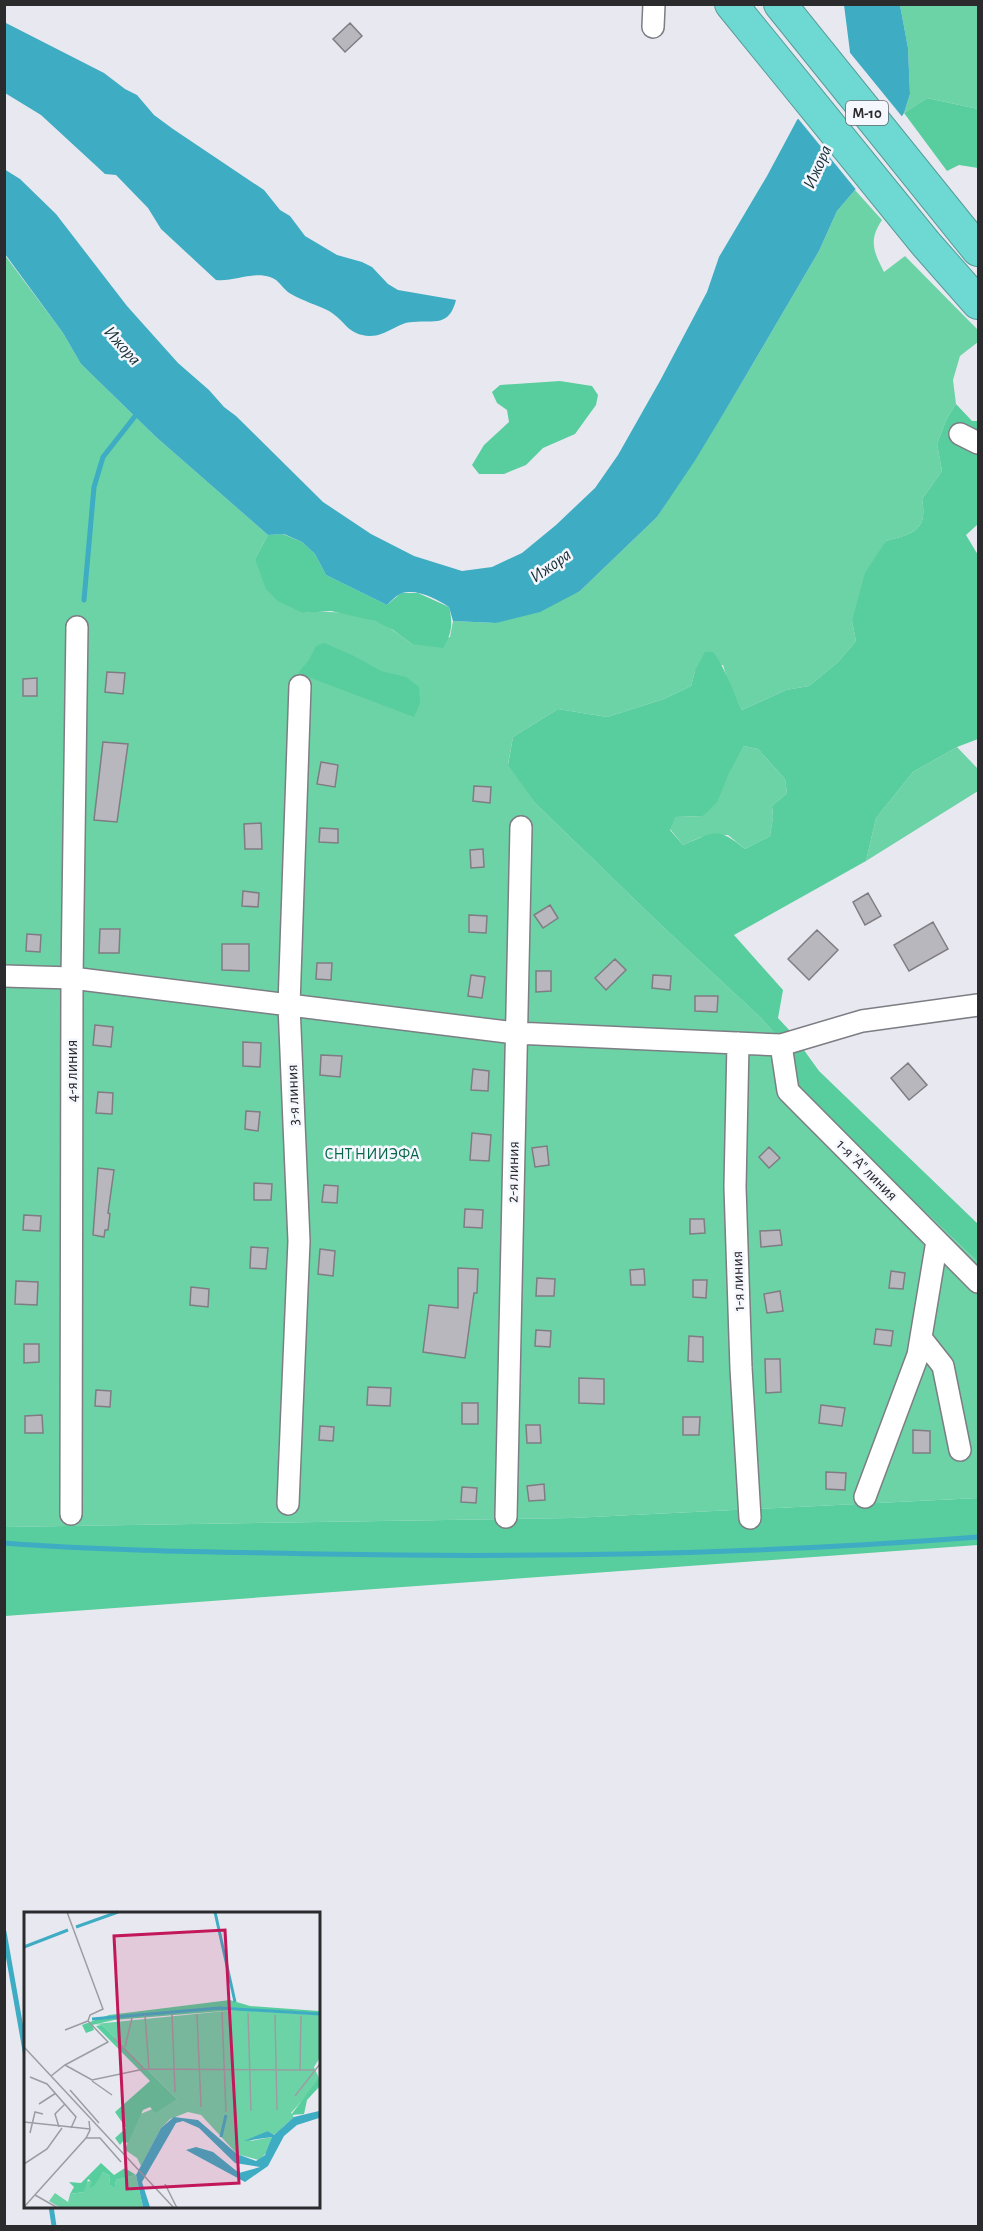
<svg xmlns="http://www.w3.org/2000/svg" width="983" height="2231" viewBox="0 0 983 2231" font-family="'Alegreya Sans',sans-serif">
<rect width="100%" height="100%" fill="#e8e9f0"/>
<!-- green -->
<path fill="#6cd3a6" d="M 900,5 L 978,5 L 978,109 L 927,98 L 904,113 L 910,94 L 908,48 Z
M 855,190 L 882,220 C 868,241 874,252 884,272 L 905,256 L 978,330 L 978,342 L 960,356 L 953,380 L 956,404 L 947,418 L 937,444 L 942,471 L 922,499 C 928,531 913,534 886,541 L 852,621 L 856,641 L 838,662 L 809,686 L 786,690 L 742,710 L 729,684 L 723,665 L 695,671 L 691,686 L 664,699 L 607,717 L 558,709 L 513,737 L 508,764 L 534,802 L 662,926 L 760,1017 L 789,1049 L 798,1091 L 978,1262 L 978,1498 L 572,1518 L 5,1527 L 4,254 L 63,333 L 81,364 L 156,437 L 268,535 L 255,559 L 303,613 C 326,610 354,613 375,621 C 389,626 401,636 412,644 L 450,637 L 453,621 L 496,623 L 580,591 L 657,517 L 731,401 L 819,251 L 837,211 Z
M 744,746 L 758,749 L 785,779 L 787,793 L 772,806 L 773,817 L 770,836 L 745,849 L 728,835 L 701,837 L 683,845 L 670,829 L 676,817 L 703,816 Z
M 957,747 L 978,769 L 978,791 L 866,861 L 876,818 L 913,772 Z"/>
<!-- forest -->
<path fill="#58cd9d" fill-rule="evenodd" d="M 927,98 L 978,109 L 978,168 L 959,165 L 947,171 L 904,113 Z
M 560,381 L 592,386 L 598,395 L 596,405 L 575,434 L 543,448 L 526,465 L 504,474 L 479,474 L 472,465 L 484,445 L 509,422 L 507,410 L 497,403 L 492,392 L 500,385 Z
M 956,404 L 972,421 L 978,421 L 978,524 L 966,535 L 978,555 L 978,739 L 957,747 L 913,772 L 876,818 L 866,861 L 734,935 L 783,990 L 778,1018 L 791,1032 L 819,1071 L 978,1224 L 978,1262 L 798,1091 L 789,1049 L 760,1017 L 662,926 L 534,802 L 508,765 L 513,737 L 558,709 L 607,717 L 664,699 L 691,686 L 695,671 L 705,652 L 713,652 C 726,669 732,690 742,710 L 786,690 L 809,686 L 838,662 L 856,641 L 852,621 L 865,573 L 886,541 C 913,534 928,531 922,499 L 942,471 L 937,444 L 947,418 ZM 744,746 L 758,749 L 785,779 L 787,793 L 772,806 L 773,817 L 770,836 L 745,849 C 717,826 714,832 683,845 L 670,830 L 676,817 L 703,816 L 717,802 L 729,773 Z
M 283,534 L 302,542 L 315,554 L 326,575 L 387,605 L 401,593 L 418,593 L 449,607 C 453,623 452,634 443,648 L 412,644 L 393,630 L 375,621 L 331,611 L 303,613 L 278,601 L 266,589 L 255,559 L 268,535 Z
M 324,643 L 352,655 L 381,671 L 406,677 L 419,687 L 420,703 L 414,717 L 298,673 L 309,660 L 316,646 Z
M 978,1498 L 978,1545 L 5,1616 L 4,1527 L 572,1518 Z"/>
<!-- water -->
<path fill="#3eacc2" d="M 844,5 L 900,5 L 908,48 L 910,94 L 904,113 L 855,190 L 837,211 L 819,251 L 731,401 L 694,462 L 657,517 L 580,591 L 540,612 L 496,623 L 453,621 L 449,607 C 436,599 419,589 402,593 C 397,595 391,601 387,605 L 326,575 L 315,554 L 302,542 L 284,534 L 268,535 L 156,437 L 81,364 L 63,333 L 5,254 L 4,169 L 20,179 L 56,214 L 127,306 L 178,363 L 209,390 L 224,407 L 236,416 L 323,502 L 371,534 L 414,556 L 462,571 L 492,567 L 522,553 L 556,525 L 595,488 L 618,455 L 661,379 L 707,292 L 719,257 L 767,176 L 797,120 L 850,52 Z
M 4,22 L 104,73 L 125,89 L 137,95 L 154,115 L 173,129 L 264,190 L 280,210 L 290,216 L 305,236 L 337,255 L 362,262 L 372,267 L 388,284 L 398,290 L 456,300 C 449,327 435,320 413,322 C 398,322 387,336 370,336 C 347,335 346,321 329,311 C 317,305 303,301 291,294 C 283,290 280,280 270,277 C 253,271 234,282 216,280 L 161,229 L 148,208 L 116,175 L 105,174 L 41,115 L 5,93 Z"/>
<!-- pier -->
<path fill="#e8e9f0" d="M 847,49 L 904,119 L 858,192 L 796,116 Z"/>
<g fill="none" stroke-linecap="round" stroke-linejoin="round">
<!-- stream -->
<path stroke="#3eacc2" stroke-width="5" d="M 84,600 L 94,487 L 103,457 L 136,415
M 4,1543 C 110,1551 216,1552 323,1554 C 542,1558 760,1554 978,1537
M 4,1932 L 26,2056
M 51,2206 L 54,2226"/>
</g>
<!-- building -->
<path fill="#b9b7be" stroke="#7f7d83" stroke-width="1.5" d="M 350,23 L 362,36 L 345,52 L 333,39 Z
M 107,672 L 125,673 L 123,694 L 105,692 Z
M 37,678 L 37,696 L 23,696 L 23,679 Z
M 103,742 L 128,744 L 117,822 L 94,820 Z
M 321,762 L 338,765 L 335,787 L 317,784 Z
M 474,786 L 491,787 L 490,803 L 473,801 Z
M 261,823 L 262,849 L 245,849 L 244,824 Z
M 320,828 L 338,829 L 338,843 L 319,842 Z
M 483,849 L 484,867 L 471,868 L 470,850 Z
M 243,891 L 259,893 L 258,907 L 242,906 Z
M 868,893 L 881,916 L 865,925 L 853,902 Z
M 550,905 L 558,918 L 543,928 L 534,915 Z
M 469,915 L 487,916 L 486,933 L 469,932 Z
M 933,922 L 948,949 L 909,971 L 894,945 Z
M 100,929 L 120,929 L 119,953 L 99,953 Z
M 817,930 L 838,950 L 809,980 L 788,959 Z
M 27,934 L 41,935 L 40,952 L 26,951 Z
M 222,944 L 249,944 L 249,971 L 222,970 Z
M 615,959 L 626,970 L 606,990 L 595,978 Z
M 317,963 L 332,963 L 331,980 L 316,979 Z
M 536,971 L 551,971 L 551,991 L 536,992 Z
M 471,975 L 485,977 L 482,998 L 468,996 Z
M 653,975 L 671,976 L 670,990 L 652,988 Z
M 695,996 L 718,996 L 717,1012 L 695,1011 Z
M 95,1025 L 113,1027 L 111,1047 L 93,1045 Z
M 243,1042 L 261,1043 L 260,1067 L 243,1066 Z
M 321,1055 L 342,1056 L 340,1077 L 320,1075 Z
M 908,1063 L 927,1085 L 909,1100 L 891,1078 Z
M 473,1069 L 489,1071 L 488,1091 L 471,1090 Z
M 98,1092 L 113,1093 L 112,1114 L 96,1113 Z
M 246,1111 L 260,1112 L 258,1131 L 245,1129 Z
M 472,1133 L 491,1135 L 489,1161 L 470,1160 Z
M 547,1146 L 549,1165 L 535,1167 L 532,1148 Z
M 769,1147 L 780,1158 L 769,1168 L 759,1157 Z
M 98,1168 L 114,1170 L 108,1213 L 110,1214 L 108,1230 L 105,1230 L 104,1237 L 93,1235 Z
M 254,1183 L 272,1184 L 271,1200 L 254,1200 Z
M 324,1185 L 338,1186 L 337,1203 L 322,1202 Z
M 465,1209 L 483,1210 L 482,1228 L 464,1227 Z
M 24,1215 L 41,1216 L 40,1231 L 23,1230 Z
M 690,1219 L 704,1219 L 705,1233 L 690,1234 Z
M 780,1230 L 782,1245 L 761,1247 L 760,1231 Z
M 251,1247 L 268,1248 L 266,1269 L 250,1268 Z
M 320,1249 L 335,1251 L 333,1276 L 318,1274 Z
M 458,1268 L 478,1269 L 477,1293 L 474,1293 L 465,1358 L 423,1352 L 429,1305 L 458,1308 Z
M 644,1269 L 645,1285 L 631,1285 L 630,1270 Z
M 891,1271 L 905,1273 L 903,1289 L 889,1288 Z
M 537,1278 L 555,1279 L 554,1296 L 536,1296 Z
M 693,1280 L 707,1280 L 706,1298 L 693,1297 Z
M 16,1281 L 38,1282 L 37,1305 L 15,1304 Z
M 191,1287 L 209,1289 L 208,1307 L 190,1305 Z
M 780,1291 L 783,1311 L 767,1313 L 764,1294 Z
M 876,1329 L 893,1331 L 891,1346 L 874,1344 Z
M 536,1330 L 551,1331 L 550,1347 L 535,1346 Z
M 689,1336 L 703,1337 L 703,1362 L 688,1361 Z
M 24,1344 L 39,1344 L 39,1362 L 24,1363 Z
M 765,1359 L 780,1359 L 781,1392 L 766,1393 Z
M 579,1378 L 604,1379 L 604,1404 L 579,1403 Z
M 368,1387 L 391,1388 L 390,1406 L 367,1405 Z
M 96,1390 L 111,1391 L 110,1407 L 95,1406 Z
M 462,1403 L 478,1403 L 478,1424 L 462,1424 Z
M 821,1405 L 845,1408 L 842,1426 L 819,1423 Z
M 42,1415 L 43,1433 L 25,1433 L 25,1416 Z
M 683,1417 L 700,1417 L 699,1435 L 683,1435 Z
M 526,1425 L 540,1425 L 541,1443 L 527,1443 Z
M 320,1426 L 334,1427 L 333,1441 L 319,1440 Z
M 913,1430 L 930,1431 L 930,1453 L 913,1453 Z
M 826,1472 L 846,1473 L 845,1490 L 826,1489 Z
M 544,1484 L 545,1500 L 529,1501 L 527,1486 Z
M 462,1487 L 477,1488 L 476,1503 L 461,1502 Z"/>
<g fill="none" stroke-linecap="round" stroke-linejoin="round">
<!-- minor casing -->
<g stroke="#7c7e84" stroke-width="24">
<path id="minor" d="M 653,27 L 654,4
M 960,434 L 978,443
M 4,976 L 72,978 L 515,1033 L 781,1045 L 862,1021 L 978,1005
M 738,1043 L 735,1187 L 741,1368 L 750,1518
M 781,1045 L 788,1091 L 978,1282
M 921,1338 L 943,1366 L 960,1450
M 865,1497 L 918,1355 L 937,1241
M 288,1504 L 299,1241 L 289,1005 L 300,686
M 71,1514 L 72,978 L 77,627
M 506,1517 L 521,827"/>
</g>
<!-- highway casing -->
<g stroke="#579c99" stroke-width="34">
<path id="highway" d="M 731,4 L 926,244 L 978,303
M 780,4 L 978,250"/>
</g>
<!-- minor -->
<use href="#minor" stroke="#fff" stroke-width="21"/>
<!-- highway -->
<use href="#highway" stroke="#6ed9d3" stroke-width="32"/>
</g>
<g text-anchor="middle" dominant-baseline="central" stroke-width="5" stroke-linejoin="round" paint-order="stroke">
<!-- shield labels -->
<rect fill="#f5f7fe" stroke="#68686c" stroke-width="1.5" x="846" y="101" width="42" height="24" rx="4.5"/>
<g font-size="15" font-weight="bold" fill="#2b2b2e">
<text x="867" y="113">М-10</text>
</g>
<!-- street labels -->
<g font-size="16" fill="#2b2b2e" stroke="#f5f7fe">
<text transform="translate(72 1071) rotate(-90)">4-я линия</text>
<text transform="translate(293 1095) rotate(-92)">3-я линия</text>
<text transform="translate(867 1170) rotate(45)">1-я "А" линия</text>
<text transform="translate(513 1172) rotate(-89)">2-я линия</text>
<text transform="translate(738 1281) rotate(-92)">1-я линия</text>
</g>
<!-- park labels -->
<g font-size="16" fill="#086647" stroke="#f5f7fe">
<text x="372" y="1154">СНТ НИИЭФА</text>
</g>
<!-- water labels -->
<g font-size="18" font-style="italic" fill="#172f35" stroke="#f5f7fe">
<text transform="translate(818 167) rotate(-66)">Ижора</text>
<text transform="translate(122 346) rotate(48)">Ижора</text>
<text transform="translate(551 566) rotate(-35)">Ижора</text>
</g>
</g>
<!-- overview -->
<g transform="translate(24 1912)">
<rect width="296" height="296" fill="#e8e9f0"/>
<path d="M 211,98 L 295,103 L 295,147 L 290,155 L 295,166 L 292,173 L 267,201 L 270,205 L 250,223 L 244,219 L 226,229 L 248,225 L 244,239 L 235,248 L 213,242 L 177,203 L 164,200 L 146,207 L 137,216 L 117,254 L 113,246 L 101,238 L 114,203 L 153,187 L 78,113 L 71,112 ZM 79,260 L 86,264 L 85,273 L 91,274 L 92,268 L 112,263 L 119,295 L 35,295 L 25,289 L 31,281 L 44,290 L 46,282 L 60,280 L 61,270 L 72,268 Z" fill="#6cd3a6"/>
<path d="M 206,88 L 226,94 L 295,99 L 295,103 L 211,98 L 90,108 L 68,113 L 70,118 L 62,121 L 58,113 L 85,103 ZM 78,113 L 153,187 L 131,201 L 126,195 L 119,198 L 104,231 L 99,229 L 96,233 L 91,226 L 102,216 L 91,200 L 126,169 L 72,114 ZM 295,166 L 295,175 L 283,188 L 280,202 L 267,203 ZM 77,251 L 90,263 L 101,256 L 112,263 L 92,268 L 91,275 L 85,273 L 86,264 L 79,260 L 70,274 L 65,276 L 68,270 L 64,267 L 60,280 L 46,282 L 50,275 L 45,270 L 57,271 Z" fill="#58cd9d"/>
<path d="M 295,199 L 295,206 L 273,213 L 260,224 L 244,254 L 221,270 L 162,238 L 172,235 L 189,240 L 215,261 L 236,255 L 211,251 L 175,216 L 159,209 L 152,211 L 118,270 L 126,295 L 119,295 L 112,263 L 137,216 L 150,205 L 174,208 L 213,242 L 232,249 L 241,243 L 248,225 L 220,229 L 244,219 L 250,223 L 270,205 Z" fill="#3eacc2"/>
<path fill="none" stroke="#3eacc2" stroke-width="3" d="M 191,0 L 211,90M 52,15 L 94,0M 0,35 L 44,18M 68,107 L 195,96 L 296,102M 197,225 L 202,203"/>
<path fill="none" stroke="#9c9da2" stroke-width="1.5" d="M 43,0 L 79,97 L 66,103 L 64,109M 198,100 L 202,200M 224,101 L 227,199M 148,102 L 151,180M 173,102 L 177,195M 121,103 L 125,157M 251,103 L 253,198M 41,118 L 64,109 L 84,130 L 41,153M 90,126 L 120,157M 0,135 L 150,296M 101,135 L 108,106M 276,159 L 277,104M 27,164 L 41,153 L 68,168 L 120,157 L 290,158M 6,165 L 23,172 L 52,205 L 47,216M 68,169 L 88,183M 46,178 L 75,211M 271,184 L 296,152M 15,192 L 32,181M 0,210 L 66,217M 35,215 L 31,202 L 41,192M 6,221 L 11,200 L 19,202M 62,226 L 76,226 L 97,250M 0,252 L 23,237 L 38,216M 141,272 L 153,296M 11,283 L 34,296M 0,295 L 62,226 L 66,218 L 65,209"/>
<path fill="#c2185b" fill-opacity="0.15" stroke="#c2185b" stroke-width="3" d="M 201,18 L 215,271 L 103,277 L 90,24 Z"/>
<rect width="296" height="296" fill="none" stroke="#2b2b2e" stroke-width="3"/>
</g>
<!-- border -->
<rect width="983" height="2231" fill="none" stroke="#2b2b2e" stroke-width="12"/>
</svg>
